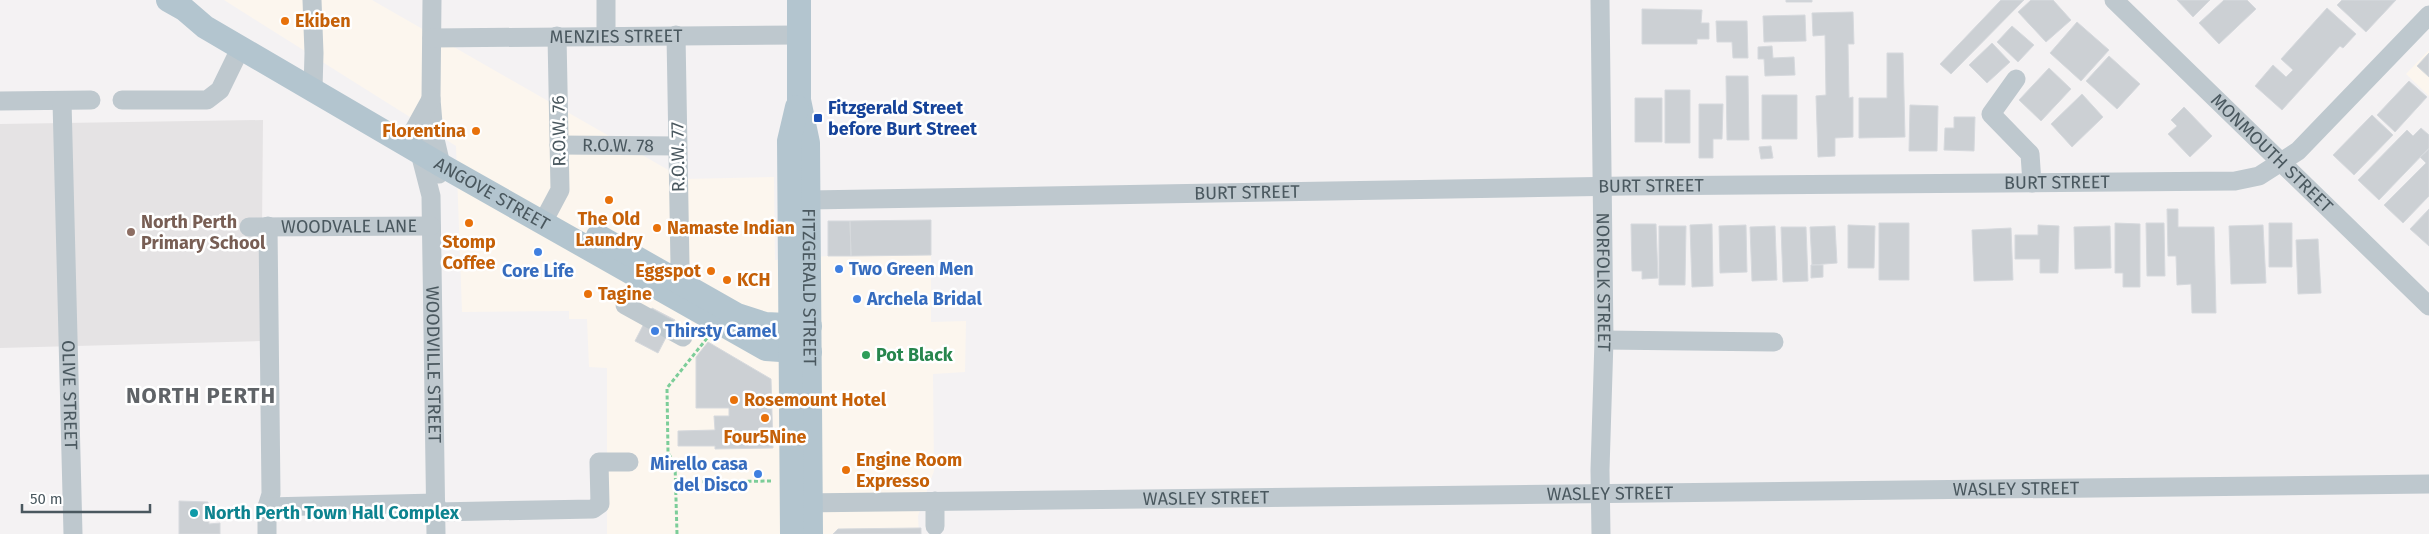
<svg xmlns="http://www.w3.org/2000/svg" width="2429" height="534" viewBox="0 0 2429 534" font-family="'Fira Sans',sans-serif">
<rect width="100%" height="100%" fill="#f4f2f3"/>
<!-- commercial -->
<path fill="#fcf6ee" d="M 224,0 L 372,0 L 684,179 L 774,177 L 775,260 L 828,256 L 931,255 L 931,322 L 966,321 L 965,372 L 933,374 L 934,471 L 918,516 L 919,534 L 607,534 L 607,368 L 589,367 L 587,319 L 569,319 L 569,311 L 462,312 L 456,146 Z
M 2429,50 L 2429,96 L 2406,74 Z"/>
<!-- education -->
<path fill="#e5e3e4" d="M 263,120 L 261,341 L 0,348 L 0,124 Z"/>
<!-- building -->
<path fill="#ccd0d4" stroke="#d6d9dd" d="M 1786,0 L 1812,0 L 1812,2 L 1786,2 Z
M 2001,0 L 2024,0 L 1951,74 L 1940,64 Z
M 2031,0 L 2053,0 L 2071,20 L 2046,42 L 2018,12 Z
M 2177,0 L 2210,0 L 2193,17 Z
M 2224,0 L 2247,0 L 2256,9 L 2219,44 L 2199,23 Z
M 2342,0 L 2396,0 L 2366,32 L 2337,5 Z
M 2327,8 L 2356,34 L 2343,48 L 2340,46 L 2282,110 L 2255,86 L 2273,65 L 2286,77 L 2293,70 L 2281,59 Z
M 1642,9 L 1702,10 L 1701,23 L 1709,23 L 1709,39 L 1697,39 L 1697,44 L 1642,44 Z
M 1853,12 L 1854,44 L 1848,44 L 1849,98 L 1853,97 L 1853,137 L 1835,138 L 1835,156 L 1818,157 L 1816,96 L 1826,95 L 1825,35 L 1813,36 L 1812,13 Z
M 1805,15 L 1806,41 L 1764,42 L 1763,16 Z
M 1716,21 L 1747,21 L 1748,58 L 1733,58 L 1732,42 L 1717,42 Z
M 2077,22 L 2109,50 L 2081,81 L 2050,53 Z
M 2012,26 L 2034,45 L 2018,62 L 1997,42 Z
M 1992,43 L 2010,62 L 1987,83 L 1969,65 Z
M 1772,46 L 1773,58 L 1794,57 L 1795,75 L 1765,76 L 1764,59 L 1758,59 L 1758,47 Z
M 1887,53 L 1903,53 L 1905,137 L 1859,138 L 1859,98 L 1887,98 Z
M 2429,53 L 2429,77 L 2417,66 Z
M 2109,56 L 2140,84 L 2117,109 L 2086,81 Z
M 2049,68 L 2071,89 L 2041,121 L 2019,100 Z
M 1726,76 L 1748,76 L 1749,140 L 1727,140 Z
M 2409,81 L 2427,97 L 2395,132 L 2377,115 Z
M 1665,90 L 1690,90 L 1690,143 L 1665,143 Z
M 2082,94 L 2103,117 L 2072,147 L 2051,124 Z
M 1762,95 L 1797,95 L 1797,139 L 1762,139 Z
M 1635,98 L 1662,98 L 1662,142 L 1635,142 Z
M 1699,104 L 1723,104 L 1722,139 L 1713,139 L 1713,158 L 1699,158 Z
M 1910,105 L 1938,106 L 1937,151 L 1909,151 Z
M 2184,107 L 2212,136 L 2190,157 L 2168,134 L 2177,126 L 2171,120 Z
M 2372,115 L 2393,135 L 2354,175 L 2333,155 Z
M 1954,117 L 1975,117 L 1974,151 L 1944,150 L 1945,128 L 1954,128 Z
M 2421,128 L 2429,135 L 2429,148 L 2379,200 L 2358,180 L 2407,130 L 2413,136 Z
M 1771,146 L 1773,158 L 1761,159 L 1759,147 Z
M 2429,149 L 2429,196 L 2403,223 L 2384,205 L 2426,163 L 2420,157 Z
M 2167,209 L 2178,209 L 2178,227 L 2214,227 L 2216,313 L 2192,313 L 2191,284 L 2177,285 L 2176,256 L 2168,256 Z
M 2429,209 L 2429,246 L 2410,229 Z
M 931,220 L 931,255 L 851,256 L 850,221 Z
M 828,221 L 850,221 L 851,256 L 828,256 Z
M 1879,223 L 1909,223 L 1909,280 L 1879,280 Z
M 2115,223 L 2140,224 L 2140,287 L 2123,287 L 2123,273 L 2115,273 Z
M 2146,223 L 2164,223 L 2165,276 L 2147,276 Z
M 2269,223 L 2292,223 L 2292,267 L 2269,267 Z
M 1631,224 L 1656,224 L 1658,278 L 1642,279 L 1642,271 L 1632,271 Z
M 1712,224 L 1713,286 L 1692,287 L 1690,225 Z
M 1746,225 L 1747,272 L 1720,273 L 1719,226 Z
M 1848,225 L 1875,226 L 1874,268 L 1848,268 Z
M 2038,225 L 2059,226 L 2058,273 L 2040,273 L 2040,259 L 2015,259 L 2015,235 L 2038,235 Z
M 2263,225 L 2266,283 L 2231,284 L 2229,226 Z
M 1659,226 L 1686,226 L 1685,285 L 1659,285 Z
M 1775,226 L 1777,280 L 1752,281 L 1750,227 Z
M 1835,226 L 1837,263 L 1812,265 L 1810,227 Z
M 2110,226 L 2111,268 L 2075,269 L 2074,227 Z
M 1781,227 L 1806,227 L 1808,281 L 1783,282 Z
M 2011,228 L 2013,280 L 1974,281 L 1972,230 Z
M 2318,239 L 2321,293 L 2298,294 L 2296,240 Z
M 1811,265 L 1823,265 L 1823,277 L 1811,278 Z
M 652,308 L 675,320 L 658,353 L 635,341 Z
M 708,342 L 771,379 L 773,448 L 715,449 L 715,446 L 678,446 L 678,431 L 715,430 L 714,416 L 729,416 L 729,408 L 696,408 L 696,357 Z
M 179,501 L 208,502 L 209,524 L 220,523 L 220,534 L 179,534 Z
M 921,528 L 921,534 L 833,534 L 838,529 Z"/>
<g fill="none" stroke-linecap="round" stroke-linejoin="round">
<!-- path -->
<path stroke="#7ccd99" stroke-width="3" stroke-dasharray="4 2.5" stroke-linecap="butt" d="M 676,482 L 773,481
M 677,534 L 675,464 L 668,453 L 667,388 L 708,337"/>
<!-- minor -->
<g stroke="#bec8ce" stroke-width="19">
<path d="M 312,0 L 314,53 L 313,89"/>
<path d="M 432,0 L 431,99 L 434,135 L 441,165 L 439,174"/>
<path d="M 606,0 L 606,35"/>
<path id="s1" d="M 1600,0 L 1604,340 L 1600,470 L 1601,534"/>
<path id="s2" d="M 2114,0 L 2429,306"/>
<path id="s3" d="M 432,38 L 798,35"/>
<path d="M 2016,79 L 1991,114 L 2030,154 L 2032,183"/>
<path id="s4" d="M 431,99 L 414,130 L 431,196 L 436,534"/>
<path d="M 122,100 L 207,100 L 220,90 L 241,47"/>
<path d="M 0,101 L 91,100"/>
<path id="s5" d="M 62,101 L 73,534"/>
<path id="s6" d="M 559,145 L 677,146"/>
<path id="s7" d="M 809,200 L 1626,186 L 2235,181 L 2259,176 L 2298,151 L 2429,15"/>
<path d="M 543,222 L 560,190 L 557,36"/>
<path id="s8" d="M 249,227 L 431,226"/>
<path d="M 673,277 L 680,265 L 676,35"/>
<path d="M 625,305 L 683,337"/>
<path d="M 1604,340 L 1774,342"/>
<path d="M 935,501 L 935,526"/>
<path id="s9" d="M 798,503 L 2429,484"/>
<path d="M 267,507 L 271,494 L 268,226"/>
<path d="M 436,512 L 593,509 L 600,504 L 599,462 L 629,462"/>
<path d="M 267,534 L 267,507 L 436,503"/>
</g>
<!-- major -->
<g stroke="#b3c5cf" stroke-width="24">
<path id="s10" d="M 168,0 L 184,9 L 205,27 L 441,165 L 766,349 L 810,352"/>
<path id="s11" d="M 799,0 L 799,100 L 808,143 L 811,534"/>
<path d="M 598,236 L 737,315 L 765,324 L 810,326"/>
<path d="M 792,534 L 789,141 L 797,107"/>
</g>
</g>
<!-- markers -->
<g fill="#e8710a" stroke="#fff" stroke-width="2">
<circle cx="285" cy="21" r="5"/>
<circle cx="476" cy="131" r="5"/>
<circle cx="609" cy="200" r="5"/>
<circle cx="469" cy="223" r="5"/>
<circle cx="657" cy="228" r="5"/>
<circle cx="711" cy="271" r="5"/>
<circle cx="727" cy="280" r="5"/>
<circle cx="588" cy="294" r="5"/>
<circle cx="734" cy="400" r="5"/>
<circle cx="765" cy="418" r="5"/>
<circle cx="846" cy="470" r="5"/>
</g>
<rect fill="#1a4fb4" stroke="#fff" stroke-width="2" x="813" y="113" width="10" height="10" rx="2.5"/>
<circle fill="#8d6e63" stroke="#fff" stroke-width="2" cx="131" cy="232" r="5"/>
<g fill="#3f7fe0" stroke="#fff" stroke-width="2">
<circle cx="538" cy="252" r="5"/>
<circle cx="839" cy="269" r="5"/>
<circle cx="857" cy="299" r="5"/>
<circle cx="655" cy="331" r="5"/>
<circle cx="758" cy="474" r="5"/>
</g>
<circle fill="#2e9e5b" stroke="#fff" stroke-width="2" cx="866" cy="355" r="5"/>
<circle fill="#0f9aa8" stroke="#fff" stroke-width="2" cx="194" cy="513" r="5"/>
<g text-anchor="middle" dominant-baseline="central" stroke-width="5" stroke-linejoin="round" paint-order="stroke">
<!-- food labels -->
<g font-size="18" font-weight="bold" fill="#c56008" stroke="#fff" text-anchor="start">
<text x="295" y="21">Ekiben</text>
<text x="466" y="131" text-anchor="end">Florentina</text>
<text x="609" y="219" text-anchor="middle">The Old<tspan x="609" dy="21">Laundry</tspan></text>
<text x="667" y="228">Namaste Indian</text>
<text x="469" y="242" text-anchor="middle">Stomp<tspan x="469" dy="21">Coffee</tspan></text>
<text x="701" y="271" text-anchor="end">Eggspot</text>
<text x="737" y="280">KCH</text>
<text x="598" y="294">Tagine</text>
<text x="744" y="400">Rosemount Hotel</text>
<text x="765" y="437" text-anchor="middle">Four5Nine</text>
<text x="856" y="460">Engine Room<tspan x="856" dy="21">Expresso</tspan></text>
</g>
<!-- street labels -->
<g font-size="18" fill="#4a585f" stroke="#fff">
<text stroke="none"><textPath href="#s3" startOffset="184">MENZIES STREET</textPath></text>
<text transform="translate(559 131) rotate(-91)">R.O.W. 76</text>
<text stroke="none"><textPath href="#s6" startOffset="59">R.O.W. 78</textPath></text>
<text stroke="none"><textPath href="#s2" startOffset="220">MONMOUTH STREET</textPath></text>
<text transform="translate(678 157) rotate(-91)">R.O.W. 77</text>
<text stroke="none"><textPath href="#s7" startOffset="1248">BURT STREET</textPath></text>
<text stroke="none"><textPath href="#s7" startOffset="842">BURT STREET</textPath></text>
<text stroke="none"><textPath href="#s10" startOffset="378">ANGOVE STREET</textPath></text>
<text stroke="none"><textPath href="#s7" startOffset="438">BURT STREET</textPath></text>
<text stroke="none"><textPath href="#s8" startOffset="100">WOODVALE LANE</textPath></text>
<text stroke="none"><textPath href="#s1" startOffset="282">NORFOLK STREET</textPath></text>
<text stroke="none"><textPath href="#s11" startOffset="288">FITZGERALD STREET</textPath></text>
<text stroke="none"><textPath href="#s4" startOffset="272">WOODVILLE STREET</textPath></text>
<text stroke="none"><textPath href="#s5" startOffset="294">OLIVE STREET</textPath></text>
<text stroke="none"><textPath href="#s9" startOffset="1218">WASLEY STREET</textPath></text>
<text stroke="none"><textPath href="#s9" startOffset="812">WASLEY STREET</textPath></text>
<text stroke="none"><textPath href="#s9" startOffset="408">WASLEY STREET</textPath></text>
</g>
<!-- transit labels -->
<g font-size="18" font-weight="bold" fill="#164399" stroke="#fff" text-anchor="start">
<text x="828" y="108">Fitzgerald Street<tspan x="828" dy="21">before Burt Street</tspan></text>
</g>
<!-- education labels -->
<g font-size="18" font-weight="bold" fill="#785e54" stroke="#fff" text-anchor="start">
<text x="141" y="222">North Perth<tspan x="141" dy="21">Primary School</tspan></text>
</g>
<!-- shop labels -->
<g font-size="18" font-weight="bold" fill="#366cbe" stroke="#fff" text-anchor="start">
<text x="849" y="269">Two Green Men</text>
<text x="538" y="271" text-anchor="middle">Core Life</text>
<text x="867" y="299">Archela Bridal</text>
<text x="665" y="331">Thirsty Camel</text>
<text x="748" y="464" text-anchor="end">Mirello casa<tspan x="748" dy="21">del Disco</tspan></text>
</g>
<!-- leisure labels -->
<g font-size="18" font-weight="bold" fill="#27864d" stroke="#fff" text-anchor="start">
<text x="876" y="355">Pot Black</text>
</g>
<!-- culture labels -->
<g font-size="18" font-weight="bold" fill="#0d838f" stroke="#fff" text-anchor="start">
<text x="204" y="513">North Perth Town Hall Complex</text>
</g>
<!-- district labels -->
<g font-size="22" font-weight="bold" letter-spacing="1" fill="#5f6367" stroke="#fff">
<text x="201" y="395">NORTH PERTH</text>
</g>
</g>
<!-- scale -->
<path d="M22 504v8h128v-8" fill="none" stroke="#4a585f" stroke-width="2.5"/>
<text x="30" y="504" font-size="15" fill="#4a585f" stroke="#ffffff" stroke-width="4" paint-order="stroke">50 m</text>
</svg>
